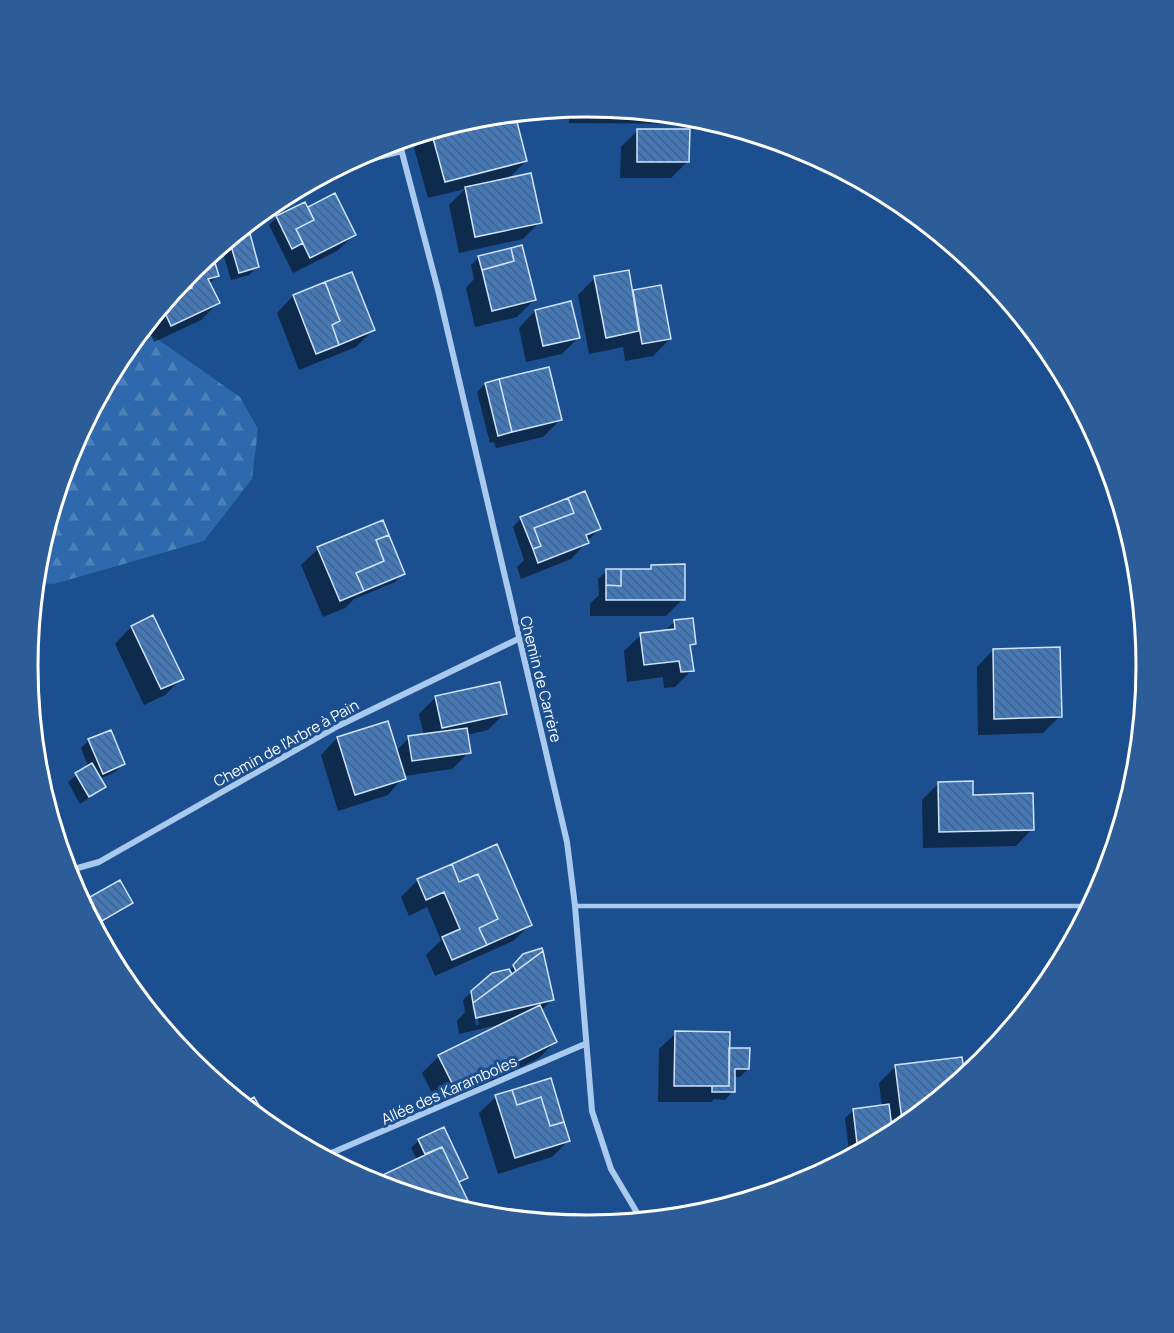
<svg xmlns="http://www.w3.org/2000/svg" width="1174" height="1333" viewBox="0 0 1174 1333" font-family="Manrope,sans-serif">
<defs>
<pattern id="forest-firs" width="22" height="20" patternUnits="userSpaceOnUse" patternTransform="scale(1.5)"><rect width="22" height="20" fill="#2e69ad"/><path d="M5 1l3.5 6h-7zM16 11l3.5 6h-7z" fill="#4d80b9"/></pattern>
<pattern id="building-back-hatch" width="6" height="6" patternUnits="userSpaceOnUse" patternTransform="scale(1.5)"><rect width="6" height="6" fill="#4478b7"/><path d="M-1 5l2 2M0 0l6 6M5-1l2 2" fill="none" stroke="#486282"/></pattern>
</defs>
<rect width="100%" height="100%" fill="#1b4f8f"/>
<!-- forest -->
<path fill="url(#forest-firs)" d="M 143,329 L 240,397 L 258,429 L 252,479 L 204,541 L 54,584 L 35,583 C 44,500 90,394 143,329 Z"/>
<!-- shadow -->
<path fill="#0007" fill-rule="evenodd" d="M 587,107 L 697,117 L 702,119 L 697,124 L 569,123 L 569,108 Z
M 514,114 L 526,161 L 507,180 L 540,222 L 523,239 L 459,253 L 449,205 L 465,189 L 428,198 L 414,148 L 431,132 L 487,116 Z
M 638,130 L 688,161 L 671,178 L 620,178 L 621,147 Z
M 335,195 L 354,235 L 337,251 L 293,273 L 269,225 L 277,217 L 307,210 Z
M 246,228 L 257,267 L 249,275 L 231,280 L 221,246 Z
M 211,254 L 217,276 L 209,284 L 218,303 L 201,320 L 154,342 L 146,325 L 191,270 Z
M 479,257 L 534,300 L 517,317 L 475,327 L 466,288 L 474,279 L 471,265 Z
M 351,274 L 373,330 L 356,347 L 299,370 L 277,313 L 293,296 Z
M 595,278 L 631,292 L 660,287 L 670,339 L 653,356 L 625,361 L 623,347 L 589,354 L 578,295 Z
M 535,311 L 578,338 L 562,354 L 526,362 L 519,328 Z
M 485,384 L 560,420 L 543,437 L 496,448 L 494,442 L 490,443 L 477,392 Z
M 521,518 L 599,529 L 571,559 L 521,579 L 517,567 L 524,560 L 513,527 Z
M 318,549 L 403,573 L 395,582 L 354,599 L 345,608 L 323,617 L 301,565 Z
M 652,566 L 683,599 L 666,616 L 590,616 L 590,604 L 599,595 L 598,579 L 607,571 L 647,571 Z
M 675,621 L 694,643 L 689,649 L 692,670 L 675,687 L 664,688 L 663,677 L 627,682 L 624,651 L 641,635 L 664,632 Z
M 131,627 L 182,678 L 165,695 L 144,705 L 115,644 Z
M 993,650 L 1060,716 L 1043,733 L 978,735 L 977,667 Z
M 436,697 L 505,713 L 488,730 L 467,735 L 469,752 L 452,769 L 404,776 L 388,795 L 338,811 L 321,755 L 337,738 L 396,751 L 409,738 L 424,736 L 419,714 Z
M 89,740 L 124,764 L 115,772 L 100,779 L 105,787 L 80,804 L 68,782 L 88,766 L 81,748 Z
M 939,783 L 972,797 L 1032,829 L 1016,846 L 923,848 L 922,800 Z
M 418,880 L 530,925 L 513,941 L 435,976 L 426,955 L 441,940 L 427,907 L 409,916 L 401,897 Z
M 89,899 L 131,902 L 123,910 L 94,927 L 83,906 Z
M 524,955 L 538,956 L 552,999 L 541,1011 L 556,1041 L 539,1058 L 439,1107 L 422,1073 L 439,1056 L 502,1024 L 459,1034 L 457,1021 L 465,1012 L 463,1000 L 472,992 L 509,971 ZM 472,1005 L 475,1005 L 479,1025 L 476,1025 Z
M 676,1033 L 728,1049 L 748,1069 L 740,1077 L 734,1077 L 733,1091 L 725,1100 L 714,1099 L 711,1102 L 658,1102 L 659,1049 Z
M 896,1066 L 963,1079 L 898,1132 L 868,1148 L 849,1150 L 845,1118 L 854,1110 L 882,1106 L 879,1083 Z
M 496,1097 L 569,1140 L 552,1157 L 498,1174 L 479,1113 Z
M 443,1129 L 466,1177 L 459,1185 L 468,1205 L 462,1211 L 371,1183 L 417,1160 L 411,1148 L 419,1140 Z"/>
<!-- building -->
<path fill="url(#building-back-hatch)" stroke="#cfe3fa" stroke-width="1.5" d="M 515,114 L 527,161 L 445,182 L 431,131 L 478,117 Z
M 637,129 L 690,129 L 689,162 L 637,162 Z
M 531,173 L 542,223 L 475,237 L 465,187 Z
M 335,193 L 356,235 L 310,258 L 296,229 L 314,220 L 308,207 Z
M 305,202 L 314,220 L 296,229 L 303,243 L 292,249 L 276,216 Z
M 248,226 L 259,267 L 239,273 L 229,239 Z
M 522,245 L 536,300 L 492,311 L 482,270 L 514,261 L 511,248 Z
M 511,248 L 514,261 L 482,270 L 478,256 Z
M 212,253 L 219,276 L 208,279 L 220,303 L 171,326 L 162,306 L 170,296 L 192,288 L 189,273 Z
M 629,270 L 639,331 L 606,338 L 594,276 Z
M 352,272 L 375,330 L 339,345 L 332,325 L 340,321 L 325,282 Z
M 189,273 L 192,288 L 170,296 Z
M 325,282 L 340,321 L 332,325 L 339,345 L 316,354 L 293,295 Z
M 661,285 L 671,339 L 642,344 L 633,290 Z
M 571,301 L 580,338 L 543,346 L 535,310 Z
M 549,367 L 562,420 L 512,432 L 499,379 Z
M 499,379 L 512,432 L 498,436 L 485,383 Z
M 585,491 L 601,529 L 586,535 L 589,543 L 538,563 L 533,549 L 541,546 L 534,528 L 574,513 L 568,498 Z
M 568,498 L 574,513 L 534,528 L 541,546 L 533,549 L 520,517 Z
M 383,520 L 389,535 L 376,540 L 384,561 L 356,573 L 364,591 L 340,601 L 317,547 Z
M 389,535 L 405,574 L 364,591 L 356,573 L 384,561 L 376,540 Z
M 685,564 L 685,600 L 606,600 L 606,585 L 621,586 L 621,569 L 651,569 L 651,565 Z
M 606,569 L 621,569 L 621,586 L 606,585 Z
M 153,615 L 184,679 L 161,689 L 131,626 Z
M 693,618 L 696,644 L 690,645 L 694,671 L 681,672 L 679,661 L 644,665 L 640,633 L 675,629 L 674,620 Z
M 1060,647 L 1062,717 L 994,719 L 993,649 Z
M 500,682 L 507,714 L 442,728 L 435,696 Z
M 388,721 L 406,779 L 355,795 L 337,737 Z
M 467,728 L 471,753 L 412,761 L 408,736 Z
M 111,730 L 125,764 L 103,774 L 88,739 Z
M 92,763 L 106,787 L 89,797 L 75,773 Z
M 973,781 L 973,795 L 1033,793 L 1034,830 L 939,832 L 938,782 Z
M 497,844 L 532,925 L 487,945 L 479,928 L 498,919 L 478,874 L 459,882 L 452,864 Z
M 452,864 L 459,882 L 478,874 L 498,919 L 479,928 L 487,945 L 452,960 L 442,937 L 460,929 L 444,892 L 426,900 L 417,879 Z
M 120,880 L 133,903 L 102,921 L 88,898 Z
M 542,948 L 543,951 L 516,971 L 513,965 L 523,954 Z
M 543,951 L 554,1000 L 476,1018 L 473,1003 Z
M 509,969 L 512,974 L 473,1003 L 471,991 L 492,973 Z
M 540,1005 L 557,1042 L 456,1091 L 438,1055 Z
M 675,1031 L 730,1032 L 729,1086 L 674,1086 Z
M 729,1048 L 750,1048 L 749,1069 L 735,1069 L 735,1092 L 712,1092 L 712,1086 L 729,1086 Z
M 962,1057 L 965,1078 L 903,1128 L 895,1065 Z
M 551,1078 L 564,1122 L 550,1126 L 541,1097 L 517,1105 L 512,1090 Z
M 512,1090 L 517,1105 L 541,1097 L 550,1126 L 564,1122 L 570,1141 L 515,1158 L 495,1095 Z
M 254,1097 L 275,1132 L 242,1104 Z
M 889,1104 L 893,1135 L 884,1140 L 857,1143 L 853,1109 Z
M 444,1127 L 468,1178 L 459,1182 L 442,1147 L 425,1154 L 418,1139 Z
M 442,1147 L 470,1205 L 460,1210 L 371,1183 L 370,1181 Z
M 575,1214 L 578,1226 L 548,1223 Z"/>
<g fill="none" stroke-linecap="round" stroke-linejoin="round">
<!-- lane -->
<path stroke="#a9c9ee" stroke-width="4.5" d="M 338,168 L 401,152
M 575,906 L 1091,906"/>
<!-- street -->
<path stroke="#a9c9ee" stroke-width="6" d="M 552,110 L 579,114 L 706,120
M 399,141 L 438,290 L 567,842 L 575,906 L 592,1111 L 611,1169 L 642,1221
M 67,871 L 99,862 L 338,726 L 518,639
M 322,1157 L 585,1044"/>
</g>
<g text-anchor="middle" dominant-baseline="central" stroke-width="6" stroke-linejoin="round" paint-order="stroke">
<!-- street labels -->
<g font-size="15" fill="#fff" stroke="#1b4f8f">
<text transform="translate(541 679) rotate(76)">Chemin de Carrère</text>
<text transform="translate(286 743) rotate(-29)">Chemin de l'Arbre à Pain</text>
<text transform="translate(449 1090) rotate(-24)">Allée des Karamboles</text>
</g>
</g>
<!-- crop -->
<path d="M0 0H1174V1333H0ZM38 666a549 549 0 1 1 1098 0a549 549 0 1 1-1098 0Z" fill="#2d5d98" fill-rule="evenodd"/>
<path fill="none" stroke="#fff" stroke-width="3" d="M38 666a549 549 0 1 1 1098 0a549 549 0 1 1-1098 0Z"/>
</svg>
